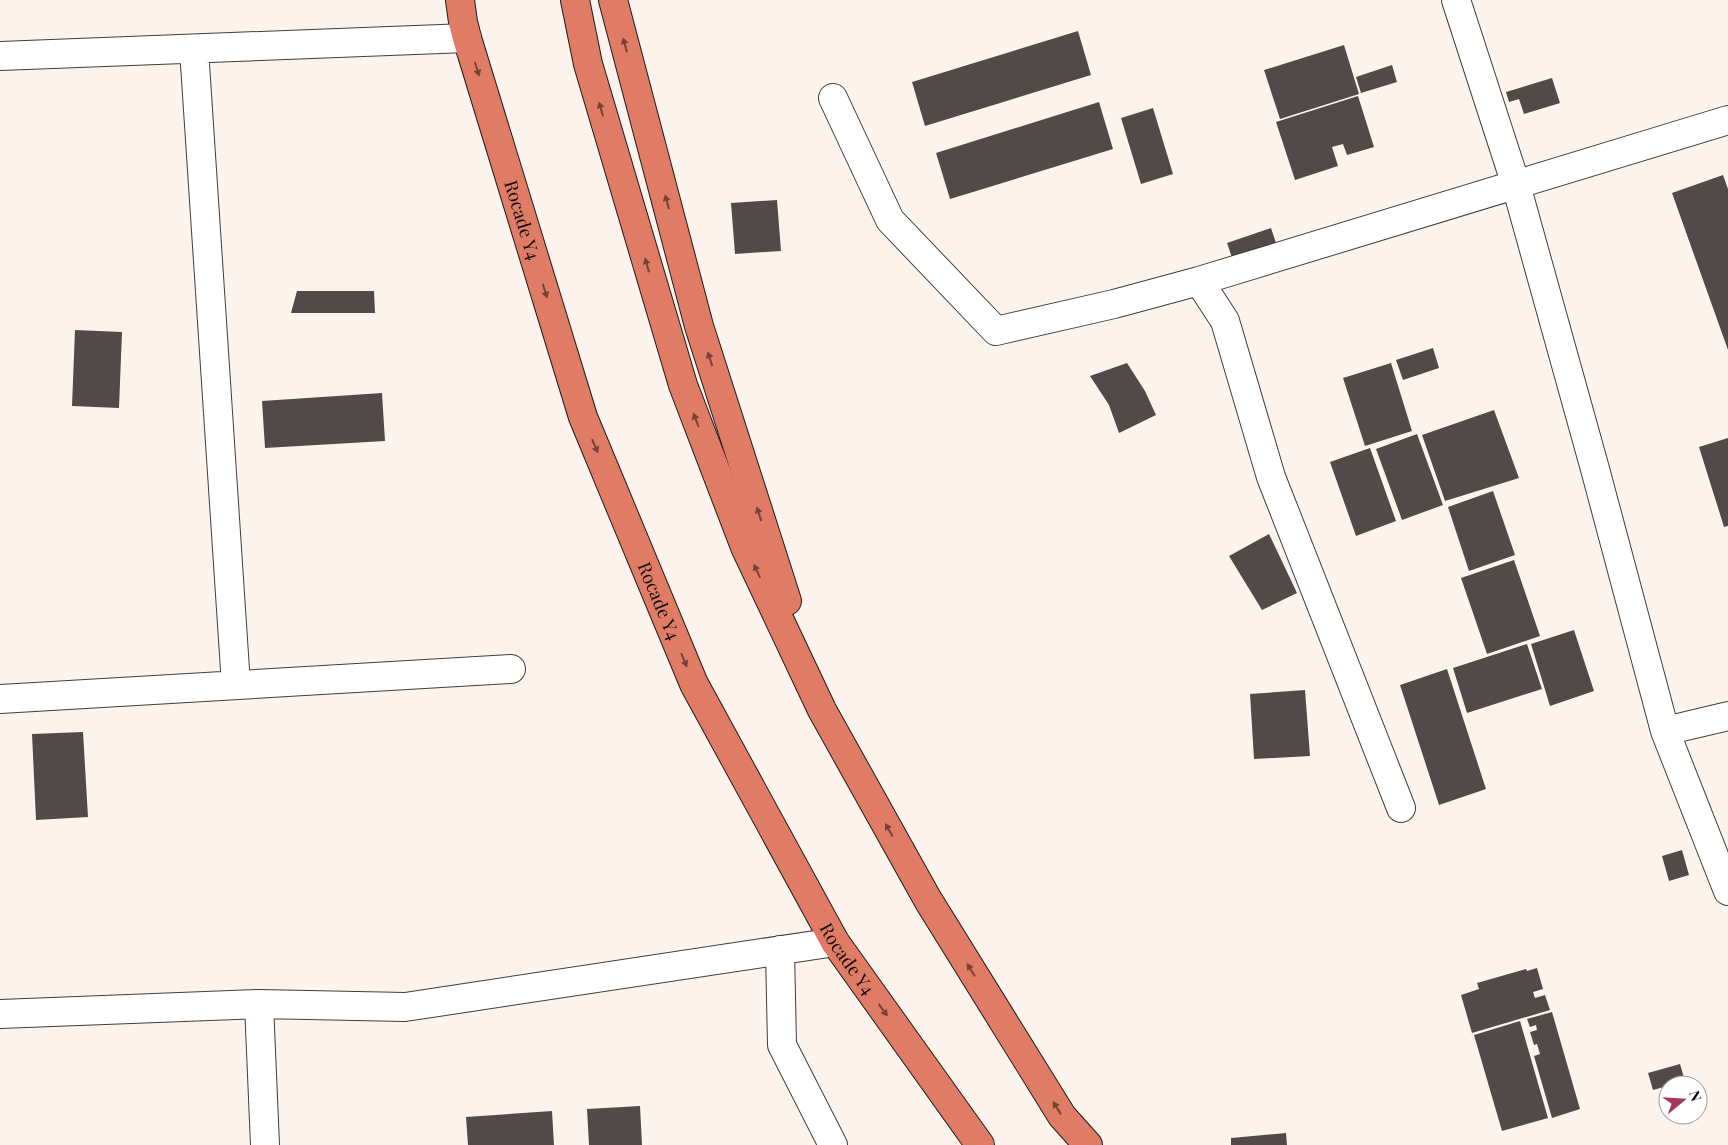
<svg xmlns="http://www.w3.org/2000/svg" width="1728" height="1145" viewBox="0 0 1728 1145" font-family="'Playfair Display',serif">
<rect width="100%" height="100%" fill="#fcf4ec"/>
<!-- building -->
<path fill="#524a49" d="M 1078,31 L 1091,75 L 925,126 L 912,82 Z
M 1344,45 L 1359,94 L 1280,119 L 1264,70 Z
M 1392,65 L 1397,82 L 1361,93 L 1356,77 Z
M 1552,78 L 1560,103 L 1524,114 L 1519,99 L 1509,102 L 1506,92 Z
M 1358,96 L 1374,147 L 1347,155 L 1343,144 L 1332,147 L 1338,166 L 1295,180 L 1276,122 Z
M 1099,102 L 1113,149 L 950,199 L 936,153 Z
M 1153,108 L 1173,174 L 1141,184 L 1121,118 Z
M 1723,175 L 1728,189 L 1728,350 L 1672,193 Z
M 777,200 L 781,251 L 735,254 L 731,203 Z
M 1271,228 L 1279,252 L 1235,266 L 1227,243 Z
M 297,291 L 374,291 L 375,313 L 291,313 Z
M 75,330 L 122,332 L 119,408 L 72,406 Z
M 1433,348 L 1439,368 L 1403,380 L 1396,360 Z
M 1127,363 L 1145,391 L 1156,415 L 1119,433 L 1109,405 L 1090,376 Z
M 1391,363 L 1412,431 L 1365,446 L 1343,378 Z
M 382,393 L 385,441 L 265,448 L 262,401 Z
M 1494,410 L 1519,478 L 1445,501 L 1422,435 Z
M 1417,434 L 1443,505 L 1402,520 L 1376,449 Z
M 1728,438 L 1728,526 L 1724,527 L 1699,447 Z
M 1370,448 L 1396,521 L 1356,536 L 1330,462 Z
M 1493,491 L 1515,555 L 1469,571 L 1448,507 Z
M 1269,534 L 1297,593 L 1262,610 L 1229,556 Z
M 1514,560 L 1540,636 L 1487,654 L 1461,578 Z
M 1574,630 L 1594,691 L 1550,706 L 1531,644 Z
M 1527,644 L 1542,689 L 1467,713 L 1453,668 Z
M 1447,669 L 1486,789 L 1439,805 L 1400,685 Z
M 1305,690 L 1310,756 L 1254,759 L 1250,694 Z
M 83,732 L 88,817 L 36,820 L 32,734 Z
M 1682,850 L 1689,875 L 1669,881 L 1662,856 Z
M 1537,968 L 1543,989 L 1533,992 L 1535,998 L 1545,995 L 1550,1010 L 1472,1033 L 1461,995 L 1479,989 L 1477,983 L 1526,969 L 1527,971 Z
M 1552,1012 L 1580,1109 L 1552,1118 L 1534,1056 L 1540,1054 L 1537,1044 L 1534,1045 L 1530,1032 L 1537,1030 L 1536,1025 L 1530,1027 L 1527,1019 Z
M 1520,1021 L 1548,1118 L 1502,1131 L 1474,1035 Z
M 1680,1064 L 1685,1081 L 1653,1090 L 1648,1073 Z
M 640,1106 L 642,1145 L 589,1145 L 587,1109 Z
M 552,1111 L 554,1145 L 468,1145 L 466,1117 Z
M 1286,1133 L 1287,1145 L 1231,1145 L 1231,1138 Z"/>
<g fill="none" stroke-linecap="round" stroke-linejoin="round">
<!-- minor casing -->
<g stroke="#3e3e3e" stroke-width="30">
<path id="minor" d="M 1456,0 L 1516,185 L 1595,469 L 1665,731 L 1728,891
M 194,49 L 236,685
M 0,56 L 467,38
M 833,98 L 890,220 L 996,331 L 1114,304 L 1199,281 L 1728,120
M 1199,281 L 1225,321 L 1271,477 L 1401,808
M 0,699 L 511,669
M 1665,731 L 1728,716
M 780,950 L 782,1045 L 833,1145
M 259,1004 L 405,1007 L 835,942
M 0,1014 L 259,1004 L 265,1145"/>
</g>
<!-- highway casing -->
<g stroke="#1c1c1c" stroke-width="30">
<g id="highway">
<path id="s1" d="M 460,0 L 463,22 L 467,38 L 583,417 L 694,684 L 835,942 L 980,1145"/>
<path d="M 575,0 L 588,64 L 683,385 L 745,547 L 822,710 L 928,900 L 1062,1116 L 1088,1145"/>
<path d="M 613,0 L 699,326 L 787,601"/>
</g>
</g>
<!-- minor -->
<use href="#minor" stroke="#fff" stroke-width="28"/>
<!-- highway -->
<use href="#highway" stroke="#e07b66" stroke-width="28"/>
</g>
<!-- one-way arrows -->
<defs><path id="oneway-solid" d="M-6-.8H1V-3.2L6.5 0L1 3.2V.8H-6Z" transform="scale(1.25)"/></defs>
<g fill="#764338">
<use href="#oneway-solid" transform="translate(625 45) rotate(-105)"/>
<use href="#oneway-solid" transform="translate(477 69) rotate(73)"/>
<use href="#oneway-solid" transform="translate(601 109) rotate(-106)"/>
<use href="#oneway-solid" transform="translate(667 202) rotate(-105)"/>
<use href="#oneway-solid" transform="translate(647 265) rotate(-106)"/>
<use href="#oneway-solid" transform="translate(545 291) rotate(73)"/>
<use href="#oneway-solid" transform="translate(710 359) rotate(-108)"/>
<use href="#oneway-solid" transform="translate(696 420) rotate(-111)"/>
<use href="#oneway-solid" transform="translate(595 446) rotate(67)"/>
<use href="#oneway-solid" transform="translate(759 514) rotate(-108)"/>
<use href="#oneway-solid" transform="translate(757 571) rotate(-115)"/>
<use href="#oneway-solid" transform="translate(684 660) rotate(67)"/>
<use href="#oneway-solid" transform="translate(889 830) rotate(-119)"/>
<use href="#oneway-solid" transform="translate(971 970) rotate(-122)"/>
<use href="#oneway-solid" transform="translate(883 1010) rotate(54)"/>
<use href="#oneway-solid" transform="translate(1057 1108) rotate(-122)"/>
</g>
<g text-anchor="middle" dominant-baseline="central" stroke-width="5" stroke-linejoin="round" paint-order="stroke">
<!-- street labels -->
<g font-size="18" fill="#0b0b0b" stroke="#fff">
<text stroke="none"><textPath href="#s1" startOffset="229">Rocade Y4</textPath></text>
<text stroke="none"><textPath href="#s1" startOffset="634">Rocade Y4</textPath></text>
<text stroke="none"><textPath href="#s1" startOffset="1039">Rocade Y4</textPath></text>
</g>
</g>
<!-- north arrow -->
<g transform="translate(1683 1100) rotate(72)"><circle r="24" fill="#ffffff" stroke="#9d9d9d"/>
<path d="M0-4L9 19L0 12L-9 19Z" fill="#a7365b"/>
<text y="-8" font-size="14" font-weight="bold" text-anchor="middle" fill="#0b0b0b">N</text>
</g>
</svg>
